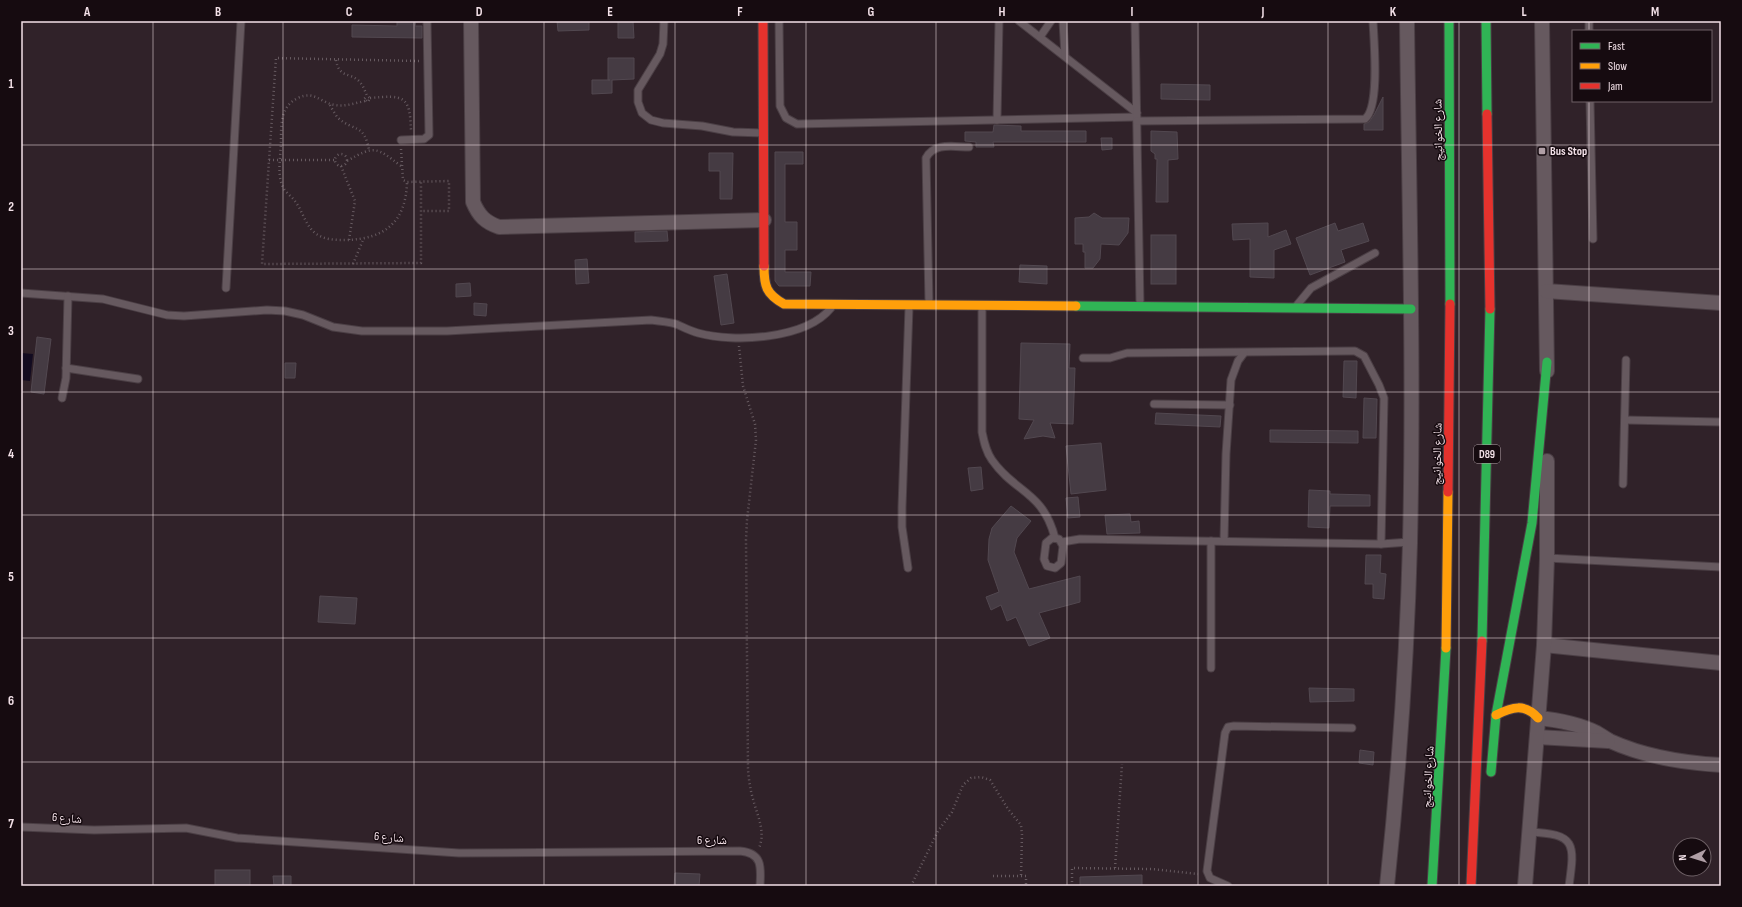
<svg xmlns="http://www.w3.org/2000/svg" width="1742" height="907" font-family="'Sofia Sans Condensed','Noto Naskh Arabic',sans-serif">
<style>
.water{fill:#120b20}
.building{fill:#453b43;stroke:#524850}
.lines{fill:none;stroke-linecap:round;stroke-linejoin:round}
.lane-casing{stroke:#4b3f45;stroke-width:9}
.street-casing{stroke:#4b3f45;stroke-width:16}
.fast-casing{stroke:#4b3f45;stroke-width:11}
.slow-casing{stroke:#4b3f45;stroke-width:11}
.jam-casing{stroke:#4b3f45;stroke-width:11}
.path{stroke:#665a60;stroke-width:2.5;stroke-dasharray:1 3;stroke-linecap:butt}
.lane{stroke:#66595f;stroke-width:7}
.street{stroke:#66595f;stroke-width:14}
.fast{stroke:#30b455;stroke-width:9}
.slow{stroke:#ff9f0a;stroke-width:9}
.jam{stroke:#e5322d;stroke-width:9}
.grid{fill:none;stroke:#f3e1e8;stroke-width:1;stroke-opacity:0.55}
.poi-dot{fill:#af9ea5;stroke:#160b10;stroke-width:1.5}
.labels{text-anchor:middle;stroke-width:3;stroke-linejoin:round;paint-order:stroke}
.shield{fill:#160b10;stroke:#b1a1a7;stroke-width:1}
.shield-label{font-size:11px;font-weight:bold;fill:#f3e1e8}
.street-label{font-size:12px;fill:#f3e1e8;stroke:#160b10}
.poi-label{font-size:12px;font-weight:bold;fill:#f3e1e8;stroke:#160b10;text-anchor:start}
.neatline{fill:none;stroke:#f3e1e8;stroke-width:1.5}
.grid-label{font-size:13px;text-anchor:middle;font-weight:bold;fill:#f3e1e8}
</style>
<rect width="100%" height="100%" fill="#302229"/>
<path class="water" d="M 21,353 L 33,354 L 30,381 L 21,380 Z"/>
<g class="building">
<path d="M 397,21 L 416,21 L 415,26 L 422,26 L 422,38 L 352,37 L 352,25 L 397,26 Z"/>
<path d="M 557,21 L 589,21 L 589,30 L 558,31 Z"/>
<path d="M 618,21 L 633,21 L 634,38 L 618,38 Z"/>
<path d="M 608,58 L 634,58 L 634,79 L 612,80 L 612,93 L 592,94 L 592,80 L 610,80 L 608,80 Z"/>
<path d="M 1161,84 L 1210,85 L 1210,100 L 1161,99 Z"/>
<path d="M 1383,97 L 1383,130 L 1364,130 L 1364,124 L 1369,122 L 1374,115 Z"/>
<path d="M 994,125 L 1021,126 L 1021,131 L 1086,131 L 1086,142 L 993,142 L 994,147 L 976,147 L 976,142 L 965,141 L 965,132 L 993,132 Z"/>
<path d="M 1151,131 L 1177,132 L 1178,159 L 1168,160 L 1168,202 L 1156,202 L 1157,159 L 1155,159 L 1155,154 L 1151,151 Z"/>
<path d="M 1101,138 L 1112,138 L 1112,149 L 1102,150 Z"/>
<path d="M 775,152 L 803,152 L 803,164 L 785,164 L 785,222 L 797,222 L 797,250 L 785,250 L 785,272 L 811,272 L 810,286 L 779,286 L 775,281 Z"/>
<path d="M 709,153 L 733,153 L 732,199 L 720,199 L 720,171 L 709,171 Z"/>
<path d="M 1094,213 L 1102,218 L 1129,218 L 1128,233 L 1119,245 L 1101,244 L 1100,259 L 1093,268 L 1085,268 L 1085,252 L 1083,252 L 1083,244 L 1075,244 L 1075,218 L 1089,217 Z"/>
<path d="M 1268,223 L 1268,237 L 1286,230 L 1291,244 L 1274,250 L 1274,278 L 1250,277 L 1250,239 L 1233,240 L 1232,224 Z"/>
<path d="M 1335,223 L 1338,231 L 1363,223 L 1369,241 L 1341,250 L 1345,262 L 1310,275 L 1296,238 Z"/>
<path d="M 667,231 L 668,241 L 635,242 L 635,232 Z"/>
<rect x="1151" y="235" width="25" height="49"/>
<path d="M 587,259 L 589,283 L 576,284 L 575,260 Z"/>
<path d="M 1020,265 L 1047,266 L 1047,284 L 1019,282 Z"/>
<path d="M 727,274 L 734,323 L 721,325 L 714,276 Z"/>
<path d="M 470,283 L 471,296 L 456,297 L 456,284 Z"/>
<path d="M 474,303 L 487,304 L 486,316 L 474,315 Z"/>
<path d="M 37,337 L 51,339 L 44,394 L 31,392 Z"/>
<path d="M 1021,343 L 1070,344 L 1069,368 L 1075,368 L 1073,424 L 1050,423 L 1055,438 L 1043,436 L 1024,439 L 1034,420 L 1019,419 Z"/>
<path d="M 1344,361 L 1357,361 L 1356,398 L 1343,397 Z"/>
<path d="M 285,363 L 296,363 L 295,378 L 285,378 Z"/>
<path d="M 1364,398 L 1377,399 L 1376,438 L 1363,438 Z"/>
<path d="M 1156,413 L 1221,416 L 1220,427 L 1155,424 Z"/>
<path d="M 1270,430 L 1358,431 L 1358,443 L 1270,442 Z"/>
<path d="M 1101,443 L 1106,490 L 1071,494 L 1066,446 Z"/>
<path d="M 981,467 L 983,489 L 971,491 L 968,468 Z"/>
<path d="M 1309,490 L 1330,491 L 1330,494 L 1370,495 L 1370,506 L 1330,506 L 1329,528 L 1308,527 Z"/>
<path d="M 1078,497 L 1080,517 L 1068,518 L 1066,498 Z"/>
<path d="M 1011,506 L 1031,521 L 1017,538 L 1014,552 L 1029,589 L 1080,576 L 1080,602 L 1039,613 L 1050,638 L 1029,646 L 1016,617 L 1007,621 L 1001,605 L 991,610 L 986,597 L 999,592 L 988,560 L 989,539 L 992,528 Z"/>
<path d="M 1130,514 L 1131,522 L 1139,521 L 1140,533 L 1107,534 L 1105,515 Z"/>
<path d="M 1366,555 L 1381,555 L 1380,573 L 1386,574 L 1384,599 L 1373,598 L 1373,584 L 1365,584 Z"/>
<path d="M 320,596 L 357,598 L 355,624 L 318,622 Z"/>
<path d="M 1309,688 L 1354,689 L 1354,701 L 1310,702 Z"/>
<path d="M 1360,750 L 1374,752 L 1373,765 L 1359,763 Z"/>
<rect x="215" y="870" width="35" height="16"/>
<path d="M 675,873 L 700,874 L 699,886 L 674,886 Z"/>
<path d="M 1142,875 L 1142,886 L 1080,886 L 1080,877 Z"/>
<path d="M 273,876 L 291,876 L 291,886 L 274,886 Z"/>
</g>
<g class="lines">
<defs>
<g id="lane">
<path d="M 664,21 L 663,44 L 660,54 L 638,90 L 638,102 L 642,113 L 651,120 L 663,123 L 702,126 L 733,132 L 763,133"/>
<path d="M 779,21 L 780,106 L 786,118 L 797,124 L 1137,117"/>
<path d="M 1019,21 L 1137,113"/>
<path d="M 1063,21 L 1065,56"/>
<path d="M 1135,21 L 1140,305"/>
<path d="M 1589,21 L 1589,31"/>
<path d="M 1040,37 L 1051,21"/>
<path d="M 1590,101 L 1593,239"/>
<path d="M 997,120 L 999,21"/>
<path d="M 1137,121 L 1365,119 C 1380,107 1374,42 1373,21"/>
<path d="M 401,140 L 424,139 L 429,135 L 427,21"/>
<path d="M 226,288 L 241,21"/>
<path d="M 21,293 L 103,299 L 167,315 L 184,316 L 267,310 L 285,311 L 303,315 L 333,327 L 362,331 L 447,331 L 651,320 C 660,321 668,322 676,324 C 683,327 690,331 698,333 C 735,343 806,339 831,308"/>
<path d="M 929,303 L 926,158 C 934,142 954,147 969,147"/>
<path d="M 1297,305 L 1311,288 L 1375,253"/>
<path d="M 982,306 L 982,432 C 984,442 986,452 992,460 C 1015,493 1043,491 1055,538"/>
<path d="M 1083,358 L 1110,358 L 1127,353 L 1350,351 L 1355,351 L 1364,356 L 1379,385 L 1384,398 L 1381,544"/>
<path d="M 66,368 L 138,379"/>
<path d="M 62,398 L 66,378 L 68,296"/>
<path d="M 1154,404 L 1230,405"/>
<path d="M 1625,420 L 1721,422"/>
<path d="M 1623,484 L 1626,360"/>
<path d="M 1052,538 L 1059,539 L 1063,546 L 1061,563 L 1055,568 L 1047,566 L 1044,559 L 1046,543 Z"/>
<path d="M 1211,541 L 1211,668"/>
<path d="M 1224,541 L 1226,454 L 1231,380 L 1238,361 L 1244,353"/>
<path d="M 1062,542 L 1080,539 L 1381,544 L 1410,542"/>
<path d="M 1547,558 L 1721,567"/>
<path d="M 908,568 L 902,527 L 902,507 L 909,307"/>
<path d="M 21,827 L 94,830 L 186,828 L 237,838 L 459,853 L 740,851 C 763,853 761,868 760,886"/>
<path d="M 1529,832 C 1576,834 1575,843 1569,886"/>
<path d="M 1228,886 L 1210,878 L 1207,871 L 1225,733 L 1228,727 L 1234,726 L 1352,728"/>
</g>
<g id="street">
<path d="M 471,21 L 473,202 C 479,216 485,222 499,227 L 764,220"/>
<path d="M 1542,21 L 1547,371"/>
<path d="M 1546,291 L 1721,303"/>
<path d="M 1544,645 L 1721,663"/>
<path d="M 1538,718 C 1559,720 1579,724 1597,733 C 1602,736 1606,739 1610,741 C 1643,756 1685,763 1721,765"/>
<path d="M 1537,737 L 1608,741"/>
<path d="M 1387,886 C 1399,772 1407,657 1410,543 C 1414,369 1409,195 1407,21"/>
<path d="M 1525,886 L 1544,645 L 1547,558 L 1547,461"/>
</g>
<g id="fast">
<path d="M 1449,21 L 1450,304"/>
<path d="M 1486,21 L 1487,114"/>
<path d="M 1076,306 L 1411,309"/>
<path d="M 1482,641 L 1490,309"/>
<path d="M 1491,772 L 1496,715 L 1532,523 L 1547,362"/>
<path d="M 1432,886 L 1446,648"/>
</g>
<g id="slow">
<path d="M 764,266 C 764,286 766,294 784,304 L 1076,306"/>
<path d="M 1446,648 L 1448,492"/>
<path d="M 1496,715 C 1512,707 1525,703 1538,718"/>
</g>
<g id="jam">
<path d="M 763,21 L 764,266"/>
<path d="M 1487,114 L 1490,309"/>
<path d="M 1448,492 L 1450,304"/>
<path d="M 1471,886 L 1482,641"/>
</g>
</defs>
<use href="#lane" class="lane-casing"/>
<use href="#street" class="street-casing"/>
<use href="#fast" class="fast-casing"/>
<use href="#slow" class="slow-casing"/>
<use href="#jam" class="jam-casing"/>
<g class="path">
<path d="M 336,60 C 339,78 349,72 359,81 C 363,85 365,91 367,96 L 370,98 L 368,102 L 364,99 L 367,96"/>
<path d="M 419,61 L 276,58 L 262,264 L 421,263 L 421,181"/>
<path d="M 370,98 C 404,95 410,95 411,131"/>
<path d="M 365,101 C 355,103 345,107 335,105 C 321,103 314,90 298,98 C 281,106 281,123 281,140 C 281,154 277,172 282,185 C 285,193 293,197 297,204 C 303,213 306,225 314,232 C 323,240 335,240 346,240 C 385,239 406,222 407,182"/>
<path d="M 330,105 C 332,109 335,114 338,118 C 354,132 364,123 369,150"/>
<path d="M 401,149 L 403,180 L 407,182 L 449,181 L 449,211 L 421,211"/>
<circle cx="341" cy="160" r="6"/>
<path d="M 269,160 L 335,160"/>
<path d="M 347,161 C 375,145 376,147 401,166"/>
<path d="M 341,166 L 355,201 L 349,240"/>
<path d="M 353,264 L 363,240"/>
<path d="M 739,346 L 743,386 L 755,424 L 756,440 L 747,520 L 746,540 L 748,770 C 749,780 750,789 753,799 C 757,815 766,831 759,848"/>
<path d="M 1115,868 L 1122,764"/>
<path d="M 993,876 L 1026,876 L 1026,886"/>
<path d="M 911,886 L 938,831 L 952,812 L 963,785 L 971,778 L 981,777 L 990,780 L 1008,809 L 1021,825 L 1022,835 L 1021,876"/>
<path d="M 1072,886 L 1072,868 L 1152,869 L 1198,874"/>
</g>
<use href="#lane" class="lane"/>
<use href="#street" class="street"/>
<use href="#fast" class="fast"/>
<use href="#slow" class="slow"/>
<use href="#jam" class="jam"/>
</g>
<path class="grid" d="M 153,21 L 153,886M 283,21 L 283,886M 414,21 L 414,886M 544,21 L 544,886M 675,21 L 675,886M 806,21 L 806,886M 936,21 L 936,886M 1067,21 L 1067,886M 1198,21 L 1198,886M 1328,21 L 1328,886M 1459,21 L 1459,886M 1589,21 L 1589,31M 1589,101 L 1589,886M 21,145 L 1721,145M 21,269 L 1721,269M 21,392 L 1721,392M 21,515 L 1721,515M 21,638 L 1721,638M 21,762 L 1721,762"/>
<rect class="poi-dot" x="1538" y="147" width="8" height="8" rx="2"/>
<g class="labels">
<rect class="shield" x="1474" y="445" width="26" height="18" rx="3"/>
<g class="shield-label">
<text x="1487" y="458">D89</text>
</g>
<g class="street-label">
<text transform="translate(1438 130) rotate(-91)" y="4">شارع الخوانيج</text>
<text transform="translate(1437 454) rotate(-89)" y="4">شارع الخوانيج</text>
<text transform="translate(1428 777) rotate(-87)" y="4">شارع الخوانيج</text>
<text transform="translate(67 818) rotate(5)" y="4">شارع 6</text>
<text transform="translate(389 837) rotate(5)" y="4">شارع 6</text>
<text x="712" y="844">شارع 6</text>
</g>
<g class="poi-label">
<text x="1550" y="155">Bus Stop</text>
</g>
</g>
<rect width="1742" height="907" fill="none" stroke="#160b10" stroke-width="44"/>
<rect x="1572" y="30" width="140" height="72" fill="#160b10" stroke="#6e6166"/>
<rect x="1580" y="43" width="20" height="6" fill="#30b455" stroke="#6e6166"/>
<text x="1608" y="50" font-size="12" fill="#f3e1e8">Fast</text>
<rect x="1580" y="63" width="20" height="6" fill="#ff9f0a" stroke="#6e6166"/>
<text x="1608" y="70" font-size="12" fill="#f3e1e8">Slow</text>
<rect x="1580" y="83" width="20" height="6" fill="#e5322d" stroke="#6e6166"/>
<text x="1608" y="90" font-size="12" fill="#f3e1e8">Jam</text>
<g transform="translate(1692 857) rotate(266)"><circle r="19" fill="#160b10" stroke="#6e6166"/>
<path d="M0-3L7 15L0 10L-7 15Z" fill="#af9ea5"/>
<text y="-6" font-size="11" font-weight="bold" text-anchor="middle" fill="#f3e1e8">N</text>
</g>
<rect x="22" y="22" width="1698" height="863" class="neatline"/>
<g class="grid-label">
<text x="87" y="16">A</text>
<text x="218" y="16">B</text>
<text x="349" y="16">C</text>
<text x="479" y="16">D</text>
<text x="610" y="16">E</text>
<text x="740" y="16">F</text>
<text x="871" y="16">G</text>
<text x="1002" y="16">H</text>
<text x="1132" y="16">I</text>
<text x="1263" y="16">J</text>
<text x="1393" y="16">K</text>
<text x="1524" y="16">L</text>
<text x="1655" y="16">M</text>
<text x="11" y="88">1</text>
<text x="11" y="211">2</text>
<text x="11" y="335">3</text>
<text x="11" y="458">4</text>
<text x="11" y="581">5</text>
<text x="11" y="705">6</text>
<text x="11" y="828">7</text>
</g>
</svg>
